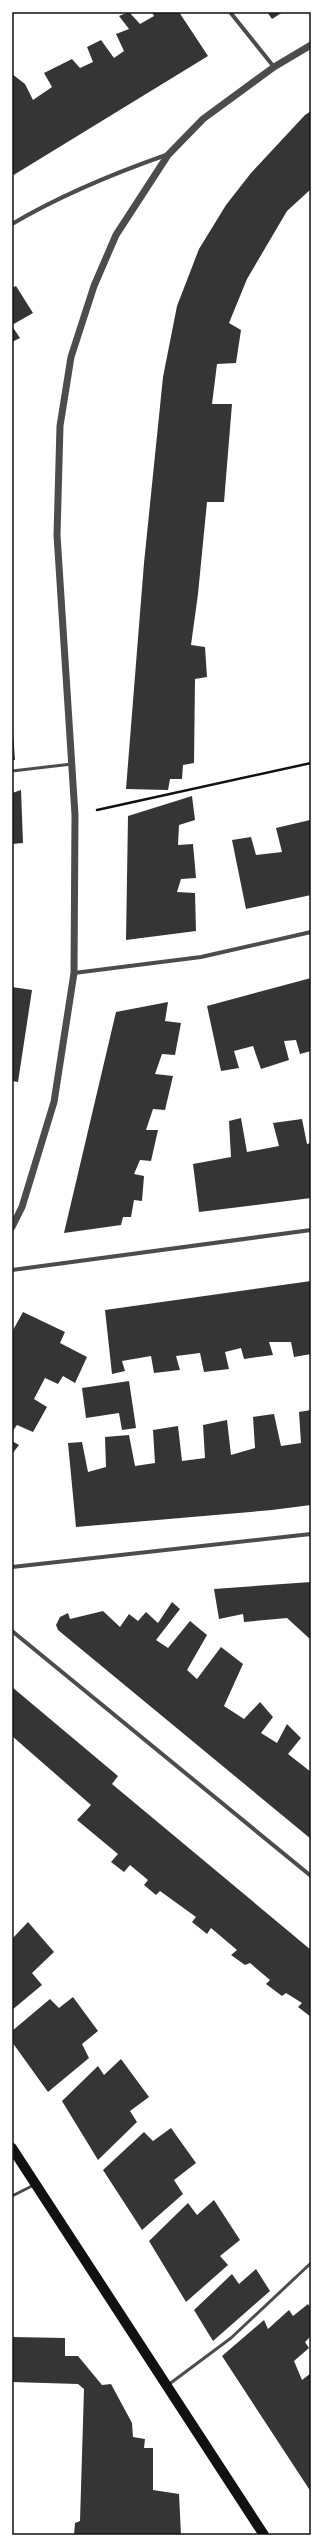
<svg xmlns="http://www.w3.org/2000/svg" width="323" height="2547" font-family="'Asap Condensed',sans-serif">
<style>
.building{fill:#353535}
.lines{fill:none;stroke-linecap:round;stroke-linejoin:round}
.path{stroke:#111;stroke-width:2.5}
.service{stroke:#4c4c4c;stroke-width:3}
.minor{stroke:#4c4c4c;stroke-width:4}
.tertiary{stroke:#4c4c4c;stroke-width:7}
.primary{stroke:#111;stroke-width:10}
.neatline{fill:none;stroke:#111;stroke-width:1.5}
</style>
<rect width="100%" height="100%" fill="#fff"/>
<g class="building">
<path d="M 129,12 L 140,24 L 154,16 L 152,12 L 179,12 L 208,56 L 12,176 L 12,74 L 25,84 L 33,100 L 52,87 L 44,73 L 72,59 L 80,68 L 93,62 L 87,47 L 101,40 L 114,58 L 124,51 L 116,34 L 129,29 L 119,16 Z"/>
<path d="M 267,12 L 283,12 L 272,19 Z"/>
<path d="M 311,111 L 311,189 L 287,211 L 247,279 L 229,323 L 241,330 L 236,363 L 217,364 L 212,404 L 232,404 L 224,502 L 207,502 L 198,594 L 191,645 L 205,647 L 207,677 L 195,679 L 194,763 L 183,765 L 182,779 L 170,779 L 168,790 L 126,789 L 144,563 L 163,377 L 177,306 L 199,249 L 226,205 L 251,173 L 305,115 Z"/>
<path d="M 16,286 L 33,313 L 12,325 L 12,288 Z"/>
<path d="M 12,326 L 20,338 L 12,342 Z"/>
<path d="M 12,719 L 15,760 L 12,760 Z"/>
<path d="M 21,790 L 23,843 L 12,844 L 12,793 Z"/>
<path d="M 192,796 L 195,820 L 179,825 L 178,845 L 193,844 L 196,878 L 181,879 L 177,892 L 195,893 L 196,931 L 126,940 L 128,816 Z"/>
<path d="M 310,820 L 311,895 L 246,909 L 232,840 L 251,837 L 256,855 L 282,852 L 276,828 Z"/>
<path d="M 311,978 L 311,1051 L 300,1054 L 296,1040 L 284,1041 L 289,1060 L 261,1069 L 253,1046 L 234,1051 L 239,1068 L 221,1071 L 207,1006 Z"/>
<path d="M 12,987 L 32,990 L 18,1082 L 12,1081 Z"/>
<path d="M 168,1002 L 165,1021 L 181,1023 L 175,1055 L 162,1054 L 155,1074 L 173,1076 L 165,1110 L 153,1109 L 146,1130 L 158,1130 L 151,1161 L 140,1160 L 134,1174 L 144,1176 L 142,1201 L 134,1200 L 131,1217 L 123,1217 L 121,1225 L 64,1233 L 116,1012 Z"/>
<path d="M 241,1118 L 247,1152 L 279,1146 L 273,1123 L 302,1119 L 307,1144 L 311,1143 L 311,1198 L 199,1212 L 193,1164 L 231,1157 L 229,1121 Z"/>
<path d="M 311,1281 L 311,1354 L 294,1357 L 291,1342 L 269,1342 L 273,1355 L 244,1359 L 241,1348 L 225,1352 L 229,1369 L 204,1372 L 200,1353 L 176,1356 L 180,1370 L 154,1373 L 151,1356 L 122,1361 L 125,1371 L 112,1374 L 105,1310 Z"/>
<path d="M 23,1312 L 65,1332 L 60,1343 L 87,1357 L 75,1383 L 63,1376 L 58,1384 L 45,1378 L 34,1399 L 47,1407 L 33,1432 L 17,1425 L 12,1432 L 12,1332 Z"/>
<path d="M 129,1381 L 136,1428 L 122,1430 L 119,1413 L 86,1418 L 82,1388 Z"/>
<path d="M 311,1410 L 311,1505 L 272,1510 L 76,1527 L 68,1443 L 82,1442 L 88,1472 L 106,1467 L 105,1437 L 129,1435 L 135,1466 L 155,1463 L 153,1430 L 178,1426 L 182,1461 L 205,1458 L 203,1425 L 227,1420 L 231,1455 L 255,1448 L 253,1417 L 274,1414 L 281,1446 L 301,1443 L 299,1412 Z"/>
<path d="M 12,1441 L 19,1445 L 12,1454 Z"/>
<path d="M 311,1582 L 311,1640 L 287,1618 L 244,1622 L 243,1614 L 219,1619 L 214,1589 Z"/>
<path d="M 172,1602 L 180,1609 L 156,1640 L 168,1648 L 190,1621 L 207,1635 L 187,1670 L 197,1679 L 221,1647 L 243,1664 L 224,1706 L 244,1719 L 260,1702 L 273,1717 L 261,1733 L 277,1743 L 287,1724 L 301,1738 L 288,1754 L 311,1772 L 311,1839 L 58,1630 L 56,1625 L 60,1617 L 68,1613 L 70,1619 L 103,1611 L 120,1627 L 129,1614 L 138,1621 L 146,1612 L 158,1623 Z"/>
<path d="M 12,1687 L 118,1776 L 112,1784 L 311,1950 L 311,2017 L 298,2007 L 302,2003 L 286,1993 L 282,1996 L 266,1984 L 270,1980 L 250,1963 L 245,1965 L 231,1955 L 237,1950 L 211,1928 L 207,1934 L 192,1922 L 196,1917 L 160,1891 L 156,1895 L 144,1885 L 148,1880 L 130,1865 L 124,1872 L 111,1862 L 118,1854 L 77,1820 L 91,1805 L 12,1736 Z"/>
<path d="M 28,1922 L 54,1952 L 32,1973 L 42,1985 L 12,2010 L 12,1939 Z"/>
<path d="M 73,1997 L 98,2031 L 82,2044 L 89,2058 L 48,2092 L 12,2042 L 12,2031 L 50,1999 L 59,2008 Z"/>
<path d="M 121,2059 L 149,2097 L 130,2111 L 137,2122 L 98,2160 L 62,2101 L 98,2066 L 104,2075 Z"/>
<path d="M 171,2128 L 196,2163 L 174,2180 L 183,2194 L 142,2230 L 103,2170 L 144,2132 L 153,2141 Z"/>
<path d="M 214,2200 L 240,2240 L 220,2256 L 228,2265 L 186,2302 L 149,2241 L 188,2203 L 197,2215 Z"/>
<path d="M 256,2269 L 270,2291 L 213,2341 L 194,2310 L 232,2274 L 239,2284 Z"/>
<path d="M 308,2304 L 311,2309 L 311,2336 L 305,2342 L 309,2348 L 294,2361 L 302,2380 L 311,2373 L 311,2492 L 222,2356 L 264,2320 L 268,2329 L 289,2310 L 293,2316 Z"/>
<path d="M 12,2337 L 65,2338 L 65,2356 L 78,2356 L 102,2385 L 111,2384 L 132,2423 L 133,2437 L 145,2439 L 144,2448 L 153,2448 L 153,2490 L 179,2494 L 181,2535 L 74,2535 L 75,2523 L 80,2521 L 84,2389 L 78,2384 L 12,2382 Z"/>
</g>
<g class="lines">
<path class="path" d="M 97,810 L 311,763"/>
<g class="service">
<path d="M 12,771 L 72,764"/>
<path d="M 12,2196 L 34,2185"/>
<path d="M 168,2385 L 231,2338 L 311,2263"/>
</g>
<g class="minor">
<path d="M 230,12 L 274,67"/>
<path d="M 12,224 C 61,195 112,174 166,155"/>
<path d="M 74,973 L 201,957 L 311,932"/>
<path d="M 12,1270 L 311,1230"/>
<path d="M 12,1567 L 311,1534"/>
<path d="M 12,1631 L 311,1876"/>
</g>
<path class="tertiary" d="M 12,1227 L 22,1207 L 54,1102 L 74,973 L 75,815 L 57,535 L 60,426 L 71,357 L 94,286 L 116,235 L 168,155 L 203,119 L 274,67 L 311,45"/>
<path class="primary" d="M 12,2148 L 264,2535"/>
</g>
<rect width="323" height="2547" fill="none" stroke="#ffffff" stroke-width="26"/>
<rect x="13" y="13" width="297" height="2521" class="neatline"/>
</svg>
